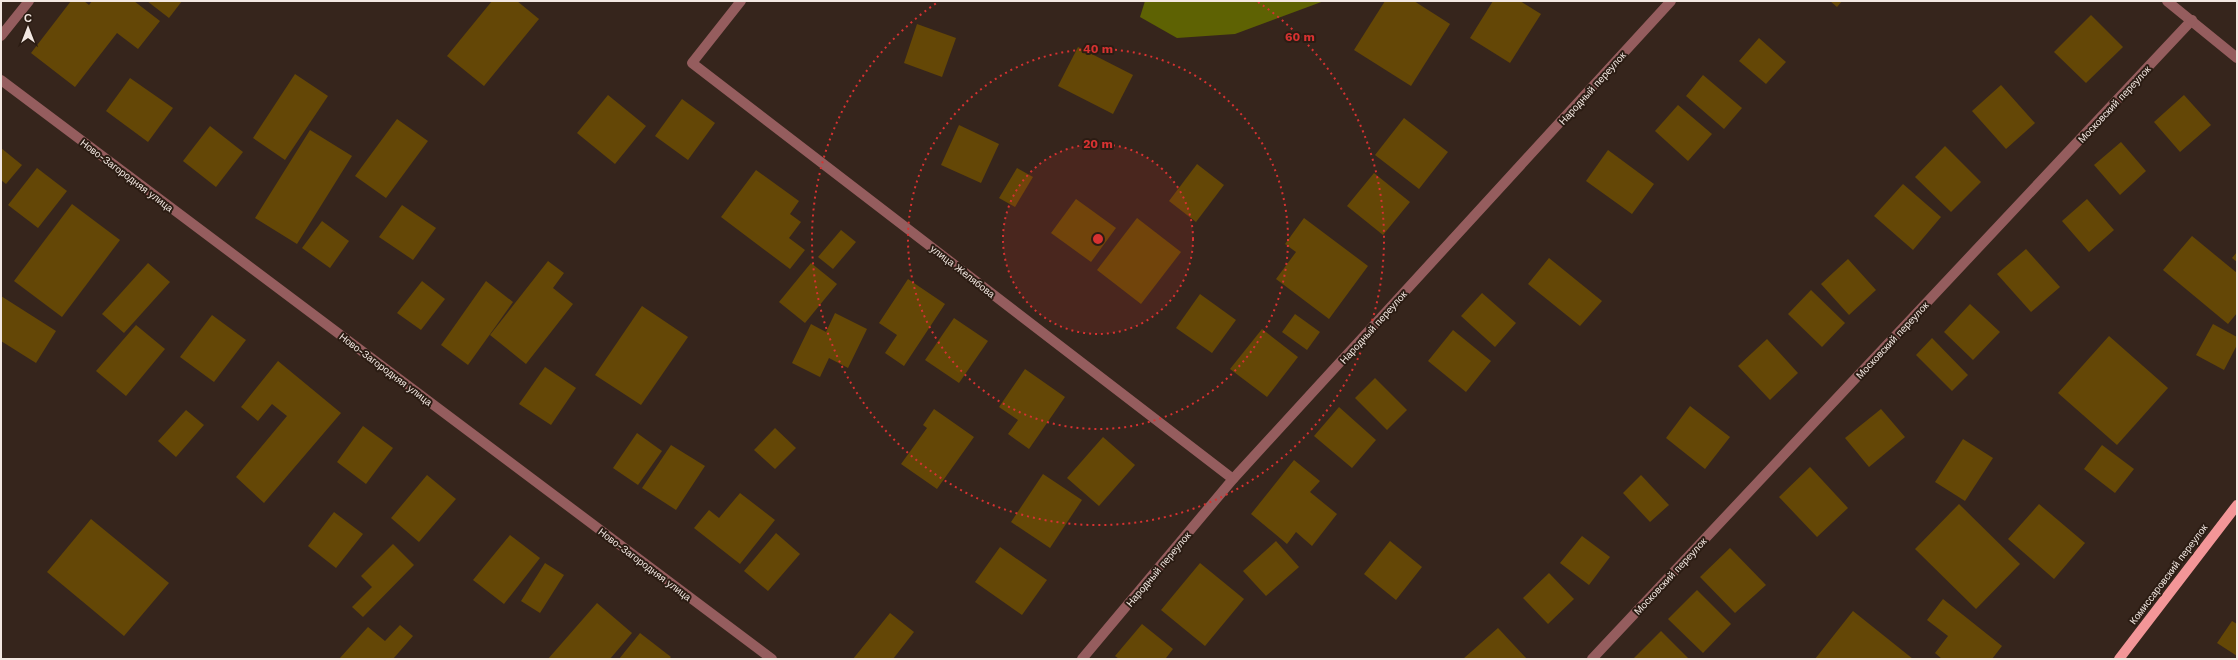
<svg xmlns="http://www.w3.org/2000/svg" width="2238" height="660" font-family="'Work Sans',sans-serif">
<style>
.forest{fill:#5e6203}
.building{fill:#644706}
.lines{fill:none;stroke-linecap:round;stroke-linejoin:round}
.minor{stroke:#955d5e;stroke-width:10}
.primary{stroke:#f39698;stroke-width:10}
.ring{fill:none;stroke:#d73231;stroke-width:2;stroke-dasharray:2 4}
.labels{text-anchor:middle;stroke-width:4;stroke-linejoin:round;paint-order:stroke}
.street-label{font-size:10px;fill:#f3e8e2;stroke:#2b1c13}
.centre{fill:#d73231;stroke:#2b1c13;stroke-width:2}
.ring-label{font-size:12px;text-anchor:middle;font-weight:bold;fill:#d73231;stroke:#2b1c13;stroke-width:4;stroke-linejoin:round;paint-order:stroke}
</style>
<rect width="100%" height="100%" fill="#36251c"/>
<path class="forest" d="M 1145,1 L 1324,1 L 1235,34 L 1177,38 L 1140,17 Z"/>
<g class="building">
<path d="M 71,1 L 84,1 L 89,5 L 92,1 L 134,1 L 160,21 L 138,49 L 117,33 L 75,87 L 31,53 Z"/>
<path d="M 147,1 L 182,1 L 169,18 Z"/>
<path d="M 492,1 L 517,1 L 539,19 L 484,86 L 447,56 Z"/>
<path d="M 1385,1 L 1414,1 L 1450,24 L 1411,86 L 1354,50 Z"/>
<path d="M 1493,1 L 1520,1 L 1541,14 L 1510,63 L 1470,38 Z"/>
<path d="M 1830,1 L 1842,1 L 1837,7 Z"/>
<path d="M 2091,15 L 2123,47 L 2086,83 L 2054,52 Z"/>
<path d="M 917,24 L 956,38 L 942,77 L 904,63 Z"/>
<path d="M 1759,38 L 1786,62 L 1766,84 L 1739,61 Z"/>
<path d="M 1078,47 L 1133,75 L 1113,114 L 1058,86 Z"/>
<path d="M 295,74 L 328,96 L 285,160 L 253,138 Z"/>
<path d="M 1703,75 L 1742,108 L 1724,129 L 1686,96 Z"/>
<path d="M 130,78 L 173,108 L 148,142 L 106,111 Z"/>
<path d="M 2001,85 L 2035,123 L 2006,149 L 1972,111 Z"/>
<path d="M 608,95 L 646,126 L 615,164 L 577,133 Z"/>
<path d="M 2184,95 L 2211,125 L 2180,152 L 2154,122 Z"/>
<path d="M 682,99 L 715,123 L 688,160 L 655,136 Z"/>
<path d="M 1678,105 L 1712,134 L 1688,161 L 1655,131 Z"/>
<path d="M 1404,118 L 1448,152 L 1419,189 L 1375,155 Z"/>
<path d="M 397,119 L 428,141 L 386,198 L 355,176 Z"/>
<path d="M 959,125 L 999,144 L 981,183 L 941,165 Z"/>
<path d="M 210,126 L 243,152 L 216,187 L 183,161 Z"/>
<path d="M 310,130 L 352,156 L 297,244 L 255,218 Z"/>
<path d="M 2121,142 L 2146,171 L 2120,195 L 2094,165 Z"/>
<path d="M 1945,146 L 1981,182 L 1951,212 L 1915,177 Z"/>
<path d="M 1,148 L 22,165 L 6,184 L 1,180 Z"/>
<path d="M 1608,150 L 1654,184 L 1632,214 L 1586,181 Z"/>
<path d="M 1197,164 L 1224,185 L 1196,222 L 1169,201 Z"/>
<path d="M 37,168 L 67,191 L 38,228 L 8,205 Z"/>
<path d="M 1017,168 L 1033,177 L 1015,207 L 999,198 Z"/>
<path d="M 756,170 L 799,201 L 790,214 L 801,222 L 789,238 L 805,250 L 790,269 L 721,217 Z"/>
<path d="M 1374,173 L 1410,202 L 1383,235 L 1347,206 Z"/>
<path d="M 1903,184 L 1941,217 L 1913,250 L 1874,216 Z"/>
<path d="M 1076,199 L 1116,228 L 1091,262 L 1051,233 Z"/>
<path d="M 2087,199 L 2114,230 L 2089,252 L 2062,221 Z"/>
<path d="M 72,204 L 120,240 L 62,317 L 14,281 Z"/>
<path d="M 402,205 L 436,228 L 413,260 L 379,237 Z"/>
<path d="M 1137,218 L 1181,252 L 1141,304 L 1097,270 Z"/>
<path d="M 1304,218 L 1368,266 L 1329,319 L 1276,279 L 1296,252 L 1285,244 Z"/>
<path d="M 322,221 L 349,241 L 330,268 L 302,248 Z"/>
<path d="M 841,230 L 856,242 L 833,269 L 818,257 Z"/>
<path d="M 2192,236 L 2237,273 L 2237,313 L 2228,324 L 2163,270 Z"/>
<path d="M 2026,249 L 2060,287 L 2031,312 L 1997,274 Z"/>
<path d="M 2237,252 L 2237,262 L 2232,258 Z"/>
<path d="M 1549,258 L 1602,301 L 1580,326 L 1528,284 Z"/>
<path d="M 1848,259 L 1876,290 L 1849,315 L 1821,284 Z"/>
<path d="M 548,261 L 564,273 L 553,288 L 573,304 L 526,364 L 490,335 Z"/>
<path d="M 148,263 L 170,282 L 124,333 L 102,314 Z"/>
<path d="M 811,263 L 837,284 L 805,323 L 779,302 Z"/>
<path d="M 908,279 L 945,304 L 904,366 L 885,353 L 897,335 L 879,323 Z"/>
<path d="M 422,281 L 445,299 L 421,330 L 397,313 Z"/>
<path d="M 486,281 L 513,302 L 468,365 L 441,345 Z"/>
<path d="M 1811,290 L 1845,323 L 1822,347 L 1788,314 Z"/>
<path d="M 1482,293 L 1516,323 L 1495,347 L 1461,316 Z"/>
<path d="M 1200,294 L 1236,320 L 1212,353 L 1176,328 Z"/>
<path d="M 1,296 L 56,331 L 36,363 L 1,341 Z"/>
<path d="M 1970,304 L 2000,332 L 1973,360 L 1944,332 Z"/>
<path d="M 642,306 L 688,337 L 641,405 L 595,375 Z"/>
<path d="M 835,313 L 867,329 L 848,368 L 829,358 L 820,377 L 792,363 L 811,324 L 826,332 Z"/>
<path d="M 1295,314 L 1320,332 L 1307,350 L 1282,332 Z"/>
<path d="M 212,315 L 246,340 L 214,382 L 180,357 Z"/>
<path d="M 954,318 L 988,341 L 959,383 L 925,360 Z"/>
<path d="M 2213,324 L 2237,337 L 2237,345 L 2224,370 L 2196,355 Z"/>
<path d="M 136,325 L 165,349 L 126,396 L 96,371 Z"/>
<path d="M 1262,329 L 1298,357 L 1267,397 L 1230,369 Z"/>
<path d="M 1453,330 L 1491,361 L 1466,392 L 1428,361 Z"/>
<path d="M 2109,336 L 2168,388 L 2117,445 L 2058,393 Z"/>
<path d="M 1932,338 L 1968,375 L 1952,391 L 1916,355 Z"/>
<path d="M 1767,339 L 1798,373 L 1770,400 L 1738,366 Z"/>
<path d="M 278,361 L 341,413 L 264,503 L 236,477 L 287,416 L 272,404 L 258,421 L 241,407 Z"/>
<path d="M 545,367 L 576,388 L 551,425 L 519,404 Z"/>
<path d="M 1025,369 L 1065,397 L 1029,449 L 1008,434 L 1018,420 L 999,407 Z"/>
<path d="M 1375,378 L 1407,410 L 1387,430 L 1355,398 Z"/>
<path d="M 1690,406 L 1730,437 L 1705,469 L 1666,438 Z"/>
<path d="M 1339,407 L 1376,440 L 1352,468 L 1314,436 Z"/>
<path d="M 934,409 L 974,437 L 937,489 L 901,464 L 927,428 L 923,425 Z"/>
<path d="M 1881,409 L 1905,437 L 1869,467 L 1845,438 Z"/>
<path d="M 186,410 L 204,425 L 176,457 L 158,441 Z"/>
<path d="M 363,426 L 393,448 L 366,484 L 337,462 Z"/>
<path d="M 775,428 L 796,448 L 775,469 L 754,450 Z"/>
<path d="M 637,433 L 662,451 L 638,485 L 613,468 Z"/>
<path d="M 1103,437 L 1135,465 L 1099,506 L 1067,478 Z"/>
<path d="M 1963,439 L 1993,458 L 1965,501 L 1935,482 Z"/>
<path d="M 671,445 L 705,466 L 676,510 L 642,488 Z"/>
<path d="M 2102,445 L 2134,469 L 2115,493 L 2084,469 Z"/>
<path d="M 1294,460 L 1320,481 L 1310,492 L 1337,514 L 1312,546 L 1296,532 L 1287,544 L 1251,514 Z"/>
<path d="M 1810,467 L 1848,508 L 1817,537 L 1779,497 Z"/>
<path d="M 1043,474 L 1082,500 L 1050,548 L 1011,522 Z"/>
<path d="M 427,475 L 456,499 L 419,542 L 391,518 Z"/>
<path d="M 1641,475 L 1669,505 L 1650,522 L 1623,493 Z"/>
<path d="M 740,493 L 775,520 L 740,564 L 694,528 L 709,510 L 719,518 Z"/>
<path d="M 1959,504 L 2020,564 L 1976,609 L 1915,549 Z"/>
<path d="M 2039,504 L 2085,543 L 2054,579 L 2008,539 Z"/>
<path d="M 334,512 L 363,534 L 336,568 L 308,546 Z"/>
<path d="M 91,519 L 169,583 L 124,636 L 47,572 Z"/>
<path d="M 776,533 L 800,554 L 768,591 L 744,571 Z"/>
<path d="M 510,535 L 540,558 L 504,604 L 473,580 Z"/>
<path d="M 1582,536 L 1610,557 L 1589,585 L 1560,563 Z"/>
<path d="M 1276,541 L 1299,567 L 1266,596 L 1243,571 Z"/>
<path d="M 1390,541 L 1422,567 L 1396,600 L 1364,574 Z"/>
<path d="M 393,544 L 414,565 L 363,617 L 352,607 L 372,587 L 361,576 Z"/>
<path d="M 1000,547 L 1047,580 L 1022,615 L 975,582 Z"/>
<path d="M 1730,548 L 1766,585 L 1735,613 L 1700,577 Z"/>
<path d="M 545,563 L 564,575 L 540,613 L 521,601 Z"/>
<path d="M 1200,563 L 1244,599 L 1205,646 L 1161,610 Z"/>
<path d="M 1549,573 L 1574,599 L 1548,624 L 1523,598 Z"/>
<path d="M 1697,590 L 1731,624 L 1703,653 L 1668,619 Z"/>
<path d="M 1943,599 L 2002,646 L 1992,659 L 1942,659 L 1935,653 L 1948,636 L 1927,620 Z"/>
<path d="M 597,603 L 632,633 L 610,659 L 548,659 Z"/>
<path d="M 1853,611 L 1913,659 L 1815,659 Z"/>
<path d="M 890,613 L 914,632 L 893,659 L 853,659 Z"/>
<path d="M 2232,621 L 2237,624 L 2237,656 L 2217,643 Z"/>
<path d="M 1142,624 L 1173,649 L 1166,658 L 1167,659 L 1119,659 L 1115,656 Z"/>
<path d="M 400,625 L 413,636 L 393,659 L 339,659 L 368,627 L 385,641 Z"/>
<path d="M 1498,628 L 1527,659 L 1463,659 Z"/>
<path d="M 1661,631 L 1689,659 L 1633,659 Z"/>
<path d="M 640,633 L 671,657 L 669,659 L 619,659 Z"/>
</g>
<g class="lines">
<g class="minor">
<path d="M 741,1 L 692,63 L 1233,479"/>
<path d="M 2167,1 L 2237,58"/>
<path d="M 1,36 L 29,1"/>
<path d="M 1,80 L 772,659"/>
<path d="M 1082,659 L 1233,479 L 1671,1"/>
<path d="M 1592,659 L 2192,20"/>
</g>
<path class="primary" d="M 2119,659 L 2237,505"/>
</g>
<circle cx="1098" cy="239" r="95" fill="#d73231" fill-opacity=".12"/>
<g class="ring">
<circle cx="1098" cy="239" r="95"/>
<circle cx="1098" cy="239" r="190"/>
<path d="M1258 2A286 286 0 1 1 938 2"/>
</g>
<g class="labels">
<g class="street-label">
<text transform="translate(1592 88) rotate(-48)" y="4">Народный переулок</text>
<text transform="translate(2114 104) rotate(-47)" y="4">Московский переулок</text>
<text transform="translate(127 175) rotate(37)" y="4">Ново-Загородняя улица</text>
<text transform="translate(963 271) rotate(38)" y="4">улица Желябова</text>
<text transform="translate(1373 327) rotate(-48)" y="4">Народный переулок</text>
<text transform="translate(1892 340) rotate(-47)" y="4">Московский переулок</text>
<text transform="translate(386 369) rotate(37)" y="4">Ново-Загородняя улица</text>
<text transform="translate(645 564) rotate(37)" y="4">Ново-Загородняя улица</text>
<text transform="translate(1158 569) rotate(-50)" y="4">Народный переулок</text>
<text transform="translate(2168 574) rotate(-53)" y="4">Комиссаровский переулок</text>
<text transform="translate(1670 576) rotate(-47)" y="4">Московский переулок</text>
</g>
</g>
<circle cx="1098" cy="239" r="6" class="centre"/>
<g class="ring-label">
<text x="1300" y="41">60 m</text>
<text x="1098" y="53">40 m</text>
<text x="1098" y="148">20 m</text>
</g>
<rect width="2238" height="660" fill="none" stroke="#f3e8e2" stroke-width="4"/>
<g transform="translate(28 28)" stroke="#2b1c13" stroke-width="3" paint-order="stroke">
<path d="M0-3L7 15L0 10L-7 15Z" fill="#f3e8e2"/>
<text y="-6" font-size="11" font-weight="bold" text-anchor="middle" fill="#f3e8e2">С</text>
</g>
</svg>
